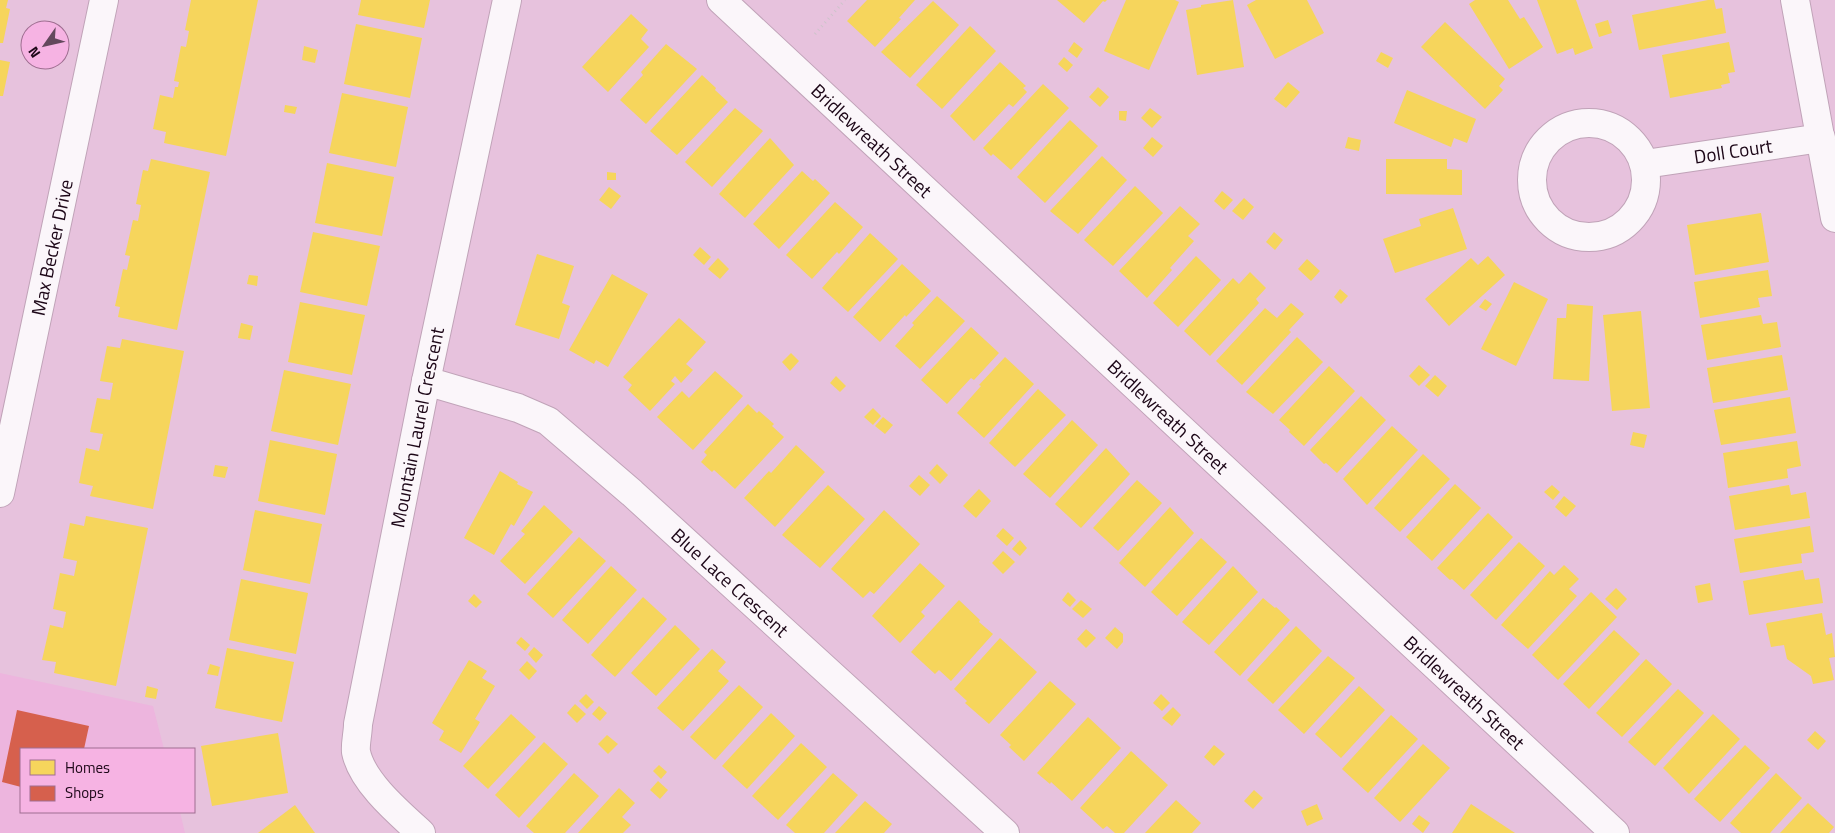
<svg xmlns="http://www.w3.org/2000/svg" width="1835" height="833" font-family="'Titillium Web',sans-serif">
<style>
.built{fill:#edb5de}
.homes{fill:#f6d55c}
.shops{fill:#d6604d}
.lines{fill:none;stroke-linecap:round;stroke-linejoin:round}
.street-casing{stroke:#c0a3b8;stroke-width:30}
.path{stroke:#cec4cb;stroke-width:3;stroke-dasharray:1 4;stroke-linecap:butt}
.street{stroke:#fbf6fa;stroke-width:28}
.labels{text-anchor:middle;stroke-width:5;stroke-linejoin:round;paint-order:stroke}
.street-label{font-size:19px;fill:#1c0617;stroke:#f6b3e3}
</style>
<rect width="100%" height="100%" fill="#e7c2dd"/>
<path class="built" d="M 0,673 L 153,706 L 164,749 L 21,749 L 21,812 L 180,812 L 185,833 L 0,833 Z"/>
<g class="homes">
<path d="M 0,0 L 8,0 L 6,8 L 10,9 L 3,43 L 0,43 Z"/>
<path d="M 191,0 L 258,0 L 226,156 L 164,143 L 166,132 L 153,129 L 160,95 L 173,98 L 175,87 L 178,87 L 179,82 L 174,81 L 181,46 L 186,47 L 189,31 L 185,30 Z"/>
<path d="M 361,0 L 430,0 L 424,28 L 358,15 Z"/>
<path d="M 867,0 L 915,0 L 899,18 L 901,19 L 875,47 L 847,21 Z"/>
<path d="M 1057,0 L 1107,0 L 1105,2 L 1103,1 L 1084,23 Z"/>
<path d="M 1126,0 L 1175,0 L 1179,2 L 1149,70 L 1104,51 Z"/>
<path d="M 1233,0 L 1244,67 L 1197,75 L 1186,10 L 1201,7 L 1201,5 Z"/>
<path d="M 1256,0 L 1307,0 L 1324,33 L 1275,59 L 1247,5 Z"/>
<path d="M 1475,0 L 1508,0 L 1520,19 L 1524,17 L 1543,47 L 1509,69 L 1469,4 Z"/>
<path d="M 1537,0 L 1576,0 L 1593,48 L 1575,55 L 1573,48 L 1557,54 Z"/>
<path d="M 1708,0 L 1714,0 L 1716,9 L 1722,8 L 1726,33 L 1639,50 L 1632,15 Z"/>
<path d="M 933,1 L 959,25 L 910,78 L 881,52 Z"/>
<path d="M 631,14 L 648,30 L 641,39 L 649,47 L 608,92 L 582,67 Z"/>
<path d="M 1608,20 L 1612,33 L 1599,37 L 1595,24 Z"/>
<path d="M 1445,22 L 1505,79 L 1499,86 L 1503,90 L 1485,109 L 1421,47 Z"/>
<path d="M 356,24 L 422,38 L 410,98 L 344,84 Z"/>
<path d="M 970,26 L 996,51 L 942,109 L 916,85 Z"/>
<path d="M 1074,42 L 1083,49 L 1077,58 L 1068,51 Z"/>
<path d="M 1729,42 L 1735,72 L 1728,73 L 1730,83 L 1721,85 L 1722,88 L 1670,98 L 1662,55 Z"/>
<path d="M 666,44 L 697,69 L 646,124 L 620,100 L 643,75 L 641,72 Z"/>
<path d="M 304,46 L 318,50 L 315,63 L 302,60 Z"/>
<path d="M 1381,52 L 1393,58 L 1388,68 L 1376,61 Z"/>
<path d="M 1064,57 L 1073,65 L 1067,72 L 1058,64 Z"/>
<path d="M 0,60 L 10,62 L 3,96 L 0,96 Z"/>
<path d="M 1000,62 L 1026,86 L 1023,88 L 1027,92 L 1013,107 L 1009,104 L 974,141 L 950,116 Z"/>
<path d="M 702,75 L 716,88 L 715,90 L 728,102 L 677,155 L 650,131 Z"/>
<path d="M 1288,82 L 1300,92 L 1286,108 L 1274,99 Z"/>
<path d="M 1043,84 L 1069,108 L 1011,170 L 993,154 L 991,156 L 983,148 Z"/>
<path d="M 1098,87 L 1109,97 L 1100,107 L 1089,97 Z"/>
<path d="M 1407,90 L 1476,119 L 1467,143 L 1454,138 L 1451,147 L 1394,123 Z"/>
<path d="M 342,93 L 408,107 L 396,167 L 329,153 Z"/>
<path d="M 285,105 L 297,107 L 295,114 L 284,112 Z"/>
<path d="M 735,108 L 763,131 L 712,187 L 685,162 Z"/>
<path d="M 1150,108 L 1162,117 L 1152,128 L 1141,118 Z"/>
<path d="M 1119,111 L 1127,111 L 1126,121 L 1119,120 Z"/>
<path d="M 1070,120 L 1098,146 L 1045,203 L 1017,177 Z"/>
<path d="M 1152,137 L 1163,146 L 1153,157 L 1143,148 Z"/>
<path d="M 1348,137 L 1361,140 L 1359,151 L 1345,148 Z"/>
<path d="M 770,138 L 794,165 L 745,218 L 719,194 Z"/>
<path d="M 1102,156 L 1127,180 L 1078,234 L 1050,211 Z"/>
<path d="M 151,159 L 210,172 L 177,330 L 118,317 L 120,307 L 115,306 L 123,269 L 127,270 L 130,256 L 125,255 L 133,220 L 138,221 L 141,205 L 136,204 L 143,170 L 148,171 Z"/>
<path d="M 1386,159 L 1447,159 L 1447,169 L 1462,170 L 1462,195 L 1386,194 Z"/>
<path d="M 327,163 L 394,177 L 382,236 L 315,223 Z"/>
<path d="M 802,171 L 813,181 L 815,179 L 830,193 L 779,249 L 753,224 Z"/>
<path d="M 607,172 L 616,173 L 616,180 L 607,180 Z"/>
<path d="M 1135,186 L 1163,213 L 1113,266 L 1084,240 Z"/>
<path d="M 609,187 L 621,196 L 611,209 L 599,200 Z"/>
<path d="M 1222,191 L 1233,200 L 1224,210 L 1214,201 Z"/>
<path d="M 1244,198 L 1254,207 L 1243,220 L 1232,211 Z"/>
<path d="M 835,202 L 863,227 L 839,254 L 837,252 L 812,279 L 786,255 Z"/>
<path d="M 1180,206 L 1200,224 L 1188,236 L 1194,241 L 1170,268 L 1172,270 L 1147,298 L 1119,271 Z"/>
<path d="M 1453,208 L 1467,249 L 1395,273 L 1383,239 L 1421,226 L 1419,219 Z"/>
<path d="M 1761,213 L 1769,262 L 1695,275 L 1687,225 Z"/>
<path d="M 313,232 L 380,246 L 367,306 L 300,292 Z"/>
<path d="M 1274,232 L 1283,240 L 1275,250 L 1266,242 Z"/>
<path d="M 870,233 L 898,259 L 848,312 L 822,288 Z"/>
<path d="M 700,247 L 711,257 L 704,265 L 693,255 Z"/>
<path d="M 537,254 L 574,266 L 562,303 L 570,306 L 559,339 L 515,325 Z"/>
<path d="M 1196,256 L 1221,280 L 1178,327 L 1153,303 Z"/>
<path d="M 1488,256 L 1505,275 L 1449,326 L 1425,299 L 1471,258 L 1478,265 Z"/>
<path d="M 718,258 L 729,269 L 720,279 L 708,269 Z"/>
<path d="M 1307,259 L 1320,271 L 1311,281 L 1298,269 Z"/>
<path d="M 902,264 L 931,291 L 906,317 L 905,315 L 880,342 L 853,317 Z"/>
<path d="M 1768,270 L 1772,296 L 1758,298 L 1760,307 L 1700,318 L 1694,282 Z"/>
<path d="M 1250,272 L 1266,288 L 1256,299 L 1259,303 L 1210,356 L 1184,331 L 1233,278 L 1239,284 Z"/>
<path d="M 612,274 L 648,294 L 608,367 L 596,360 L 594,364 L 569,350 Z"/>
<path d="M 249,275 L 258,276 L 257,286 L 247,284 Z"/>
<path d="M 1514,282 L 1548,299 L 1516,366 L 1481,349 Z"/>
<path d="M 1340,289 L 1348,296 L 1341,304 L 1334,297 Z"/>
<path d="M 937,296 L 965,321 L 920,369 L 895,346 L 914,325 L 912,323 Z"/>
<path d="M 1485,299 L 1492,304 L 1486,311 L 1479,307 Z"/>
<path d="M 300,302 L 365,315 L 352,375 L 288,362 Z"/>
<path d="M 1291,303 L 1304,314 L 1289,330 L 1291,332 L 1242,385 L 1216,361 L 1265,308 L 1277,318 Z"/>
<path d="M 1567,304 L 1593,306 L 1589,381 L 1553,379 L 1557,318 L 1566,318 Z"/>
<path d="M 1641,311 L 1650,408 L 1612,411 L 1603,315 Z"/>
<path d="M 1761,315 L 1763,324 L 1777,322 L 1781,347 L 1707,360 L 1701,325 Z"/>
<path d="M 679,318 L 706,342 L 686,364 L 693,370 L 681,383 L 675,376 L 671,381 L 675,384 L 650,411 L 628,390 L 632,385 L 623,377 Z"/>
<path d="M 241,323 L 253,326 L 250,340 L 238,338 Z"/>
<path d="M 971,327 L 999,353 L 974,380 L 971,378 L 947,404 L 921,380 Z"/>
<path d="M 1297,337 L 1323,362 L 1273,414 L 1246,392 Z"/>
<path d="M 122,339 L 184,351 L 153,509 L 90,496 L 93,486 L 79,483 L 86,448 L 99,451 L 103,434 L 90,432 L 97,398 L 110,400 L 113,383 L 100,381 L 107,346 L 120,348 Z"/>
<path d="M 791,353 L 799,361 L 790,371 L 782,362 Z"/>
<path d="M 1782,355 L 1788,390 L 1713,403 L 1707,368 Z"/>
<path d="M 1005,357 L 1034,384 L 984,438 L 957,413 L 981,386 L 979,385 Z"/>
<path d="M 1419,365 L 1430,375 L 1419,386 L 1409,376 Z"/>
<path d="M 1329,366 L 1355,391 L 1304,446 L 1289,432 L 1290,430 L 1279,420 Z"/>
<path d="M 284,370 L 351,384 L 338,445 L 271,431 Z"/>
<path d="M 715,371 L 743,396 L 693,450 L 657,417 L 682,391 L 689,398 Z"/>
<path d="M 1435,375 L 1447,386 L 1438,397 L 1425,386 Z"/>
<path d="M 836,376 L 846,386 L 840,392 L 830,383 Z"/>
<path d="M 1038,389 L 1066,415 L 1015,467 L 989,443 Z"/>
<path d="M 1361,396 L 1386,420 L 1337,473 L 1326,463 L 1324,464 L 1310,450 Z"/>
<path d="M 1790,397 L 1796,433 L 1721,445 L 1714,410 Z"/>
<path d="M 748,404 L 757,413 L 759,411 L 774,424 L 772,426 L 784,437 L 735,489 L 714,470 L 712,472 L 701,462 L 707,455 L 704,452 Z"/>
<path d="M 873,408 L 881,416 L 873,425 L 864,417 Z"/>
<path d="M 883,417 L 893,425 L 885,434 L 875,426 Z"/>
<path d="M 1072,420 L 1098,445 L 1050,498 L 1023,474 Z"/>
<path d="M 1392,426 L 1418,450 L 1367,505 L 1343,479 Z"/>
<path d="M 1633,432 L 1647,435 L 1644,448 L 1630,445 Z"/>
<path d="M 270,440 L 337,454 L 325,515 L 258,501 Z"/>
<path d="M 1797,441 L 1801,466 L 1787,469 L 1788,478 L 1728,488 L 1723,453 Z"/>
<path d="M 796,445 L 825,472 L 775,527 L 744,498 L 769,471 L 771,473 Z"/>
<path d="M 1106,448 L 1130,474 L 1081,528 L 1055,504 Z"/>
<path d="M 1423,454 L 1450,479 L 1400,532 L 1374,508 Z"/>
<path d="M 937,464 L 948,475 L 940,484 L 929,473 Z"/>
<path d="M 215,465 L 228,467 L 225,478 L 213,476 Z"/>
<path d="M 500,471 L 518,482 L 517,484 L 533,492 L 514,526 L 511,524 L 494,555 L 464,538 Z"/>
<path d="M 919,475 L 930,485 L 920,496 L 909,486 Z"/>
<path d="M 1137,480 L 1162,503 L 1118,551 L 1093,528 Z"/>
<path d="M 1455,484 L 1481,508 L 1432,561 L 1406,537 Z"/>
<path d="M 828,485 L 865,519 L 820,568 L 782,535 Z"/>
<path d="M 1552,485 L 1560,492 L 1553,500 L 1544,492 Z"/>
<path d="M 1789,485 L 1791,495 L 1806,492 L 1810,518 L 1735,530 L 1729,496 Z"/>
<path d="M 979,489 L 991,501 L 976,518 L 963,506 Z"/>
<path d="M 1564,496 L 1576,506 L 1566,517 L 1555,507 Z"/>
<path d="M 544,505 L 573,532 L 525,584 L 500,561 L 525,534 L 521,531 Z"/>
<path d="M 1170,507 L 1194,533 L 1145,587 L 1119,563 Z"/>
<path d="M 255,510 L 322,524 L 310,584 L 243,570 Z"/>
<path d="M 884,510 L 920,544 L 874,594 L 870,591 L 863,598 L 831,569 Z"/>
<path d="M 1488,513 L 1513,537 L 1464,590 L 1452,579 L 1450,580 L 1437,568 Z"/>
<path d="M 86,516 L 148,528 L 116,686 L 54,673 L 56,662 L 42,660 L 50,625 L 63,628 L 66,612 L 53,609 L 60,573 L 74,576 L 77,561 L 63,558 L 70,523 L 84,526 Z"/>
<path d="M 1810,526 L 1814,552 L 1801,554 L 1802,563 L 1740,573 L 1734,539 Z"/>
<path d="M 1003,528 L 1014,538 L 1007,546 L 996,536 Z"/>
<path d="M 579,537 L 606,561 L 553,618 L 527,594 Z"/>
<path d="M 1201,538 L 1227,562 L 1177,616 L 1151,592 Z"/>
<path d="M 1020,540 L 1027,548 L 1020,556 L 1012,549 Z"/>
<path d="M 1519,542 L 1545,566 L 1496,620 L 1470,595 Z"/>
<path d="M 1003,551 L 1015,562 L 1003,574 L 992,563 Z"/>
<path d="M 920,563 L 945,586 L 921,612 L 925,616 L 900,643 L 872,616 Z"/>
<path d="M 1564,565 L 1579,579 L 1569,589 L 1577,596 L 1528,649 L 1501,625 L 1550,571 L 1554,575 Z"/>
<path d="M 611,566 L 637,590 L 588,644 L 562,620 Z"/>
<path d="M 1233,566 L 1258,592 L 1209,645 L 1182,622 Z"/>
<path d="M 1803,570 L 1805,580 L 1819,578 L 1823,603 L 1749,615 L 1743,581 Z"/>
<path d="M 241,579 L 308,593 L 296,654 L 229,640 Z"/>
<path d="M 1710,583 L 1713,600 L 1698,603 L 1695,586 Z"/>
<path d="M 1616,588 L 1627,599 L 1617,610 L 1605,599 Z"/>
<path d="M 1068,592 L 1076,600 L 1070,607 L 1062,600 Z"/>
<path d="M 1591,592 L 1617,617 L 1558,680 L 1532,655 Z"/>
<path d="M 474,594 L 482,602 L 476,608 L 468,601 Z"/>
<path d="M 643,597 L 667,619 L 615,677 L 591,655 Z"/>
<path d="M 1263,598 L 1275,608 L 1276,607 L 1290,620 L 1240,676 L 1214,652 Z"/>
<path d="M 959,600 L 980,620 L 979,622 L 993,634 L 951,681 L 939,670 L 935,674 L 911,652 Z"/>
<path d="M 1081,600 L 1092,609 L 1083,618 L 1072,609 Z"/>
<path d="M 1822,613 L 1826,635 L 1832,633 L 1835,657 L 1829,658 L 1834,680 L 1813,684 L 1811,676 L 1787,659 L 1784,645 L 1771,647 L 1766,624 L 1767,623 Z"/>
<path d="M 675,625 L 700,649 L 656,696 L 631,673 Z"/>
<path d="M 1296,626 L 1322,651 L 1273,704 L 1247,680 Z"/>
<path d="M 1115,627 L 1123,634 L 1123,642 L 1117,649 L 1105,638 Z"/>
<path d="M 1086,629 L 1096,638 L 1086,648 L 1077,639 Z"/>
<path d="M 1614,630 L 1640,654 L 1589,709 L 1563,684 Z"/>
<path d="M 521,637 L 530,645 L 525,651 L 516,643 Z"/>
<path d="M 1000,638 L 1037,672 L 989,724 L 965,703 L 967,701 L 954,689 Z"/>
<path d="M 534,647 L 543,655 L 536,663 L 528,654 Z"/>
<path d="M 227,648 L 294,662 L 282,722 L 215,708 Z"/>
<path d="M 712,649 L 726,662 L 718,671 L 729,681 L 683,731 L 657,708 Z"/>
<path d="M 1328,656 L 1355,678 L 1304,734 L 1278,710 Z"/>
<path d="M 1646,659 L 1672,684 L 1622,737 L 1596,713 Z"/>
<path d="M 469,660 L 487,671 L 482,678 L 495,686 L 475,719 L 480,722 L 461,753 L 439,740 L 444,731 L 432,723 Z"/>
<path d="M 527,661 L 537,671 L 529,680 L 519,670 Z"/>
<path d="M 210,664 L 220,667 L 218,676 L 207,674 Z"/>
<path d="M 1050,681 L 1076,704 L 1024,761 L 1009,747 L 1011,745 L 1000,735 Z"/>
<path d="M 739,685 L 763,707 L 715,760 L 690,737 Z"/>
<path d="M 147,686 L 158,689 L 156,699 L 145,697 Z"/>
<path d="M 1359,686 L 1385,710 L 1341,758 L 1315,734 Z"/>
<path d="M 1678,689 L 1704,713 L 1655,766 L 1628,742 Z"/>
<path d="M 586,694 L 594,702 L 587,709 L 579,701 Z"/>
<path d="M 1161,694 L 1170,703 L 1162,711 L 1153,703 Z"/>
<path d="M 575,704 L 586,714 L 577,723 L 567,713 Z"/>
<path d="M 599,706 L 607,713 L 600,721 L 592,714 Z"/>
<path d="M 1173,707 L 1181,715 L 1172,726 L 1162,718 Z"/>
<path d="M 771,713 L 795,736 L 747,789 L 722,766 Z"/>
<path d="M 511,714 L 536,737 L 488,789 L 463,766 Z"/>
<path d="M 1713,714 L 1740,739 L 1689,794 L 1663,768 Z"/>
<path d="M 1391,715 L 1418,739 L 1368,793 L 1342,769 Z"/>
<path d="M 1088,717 L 1121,748 L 1072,801 L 1051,782 L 1050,784 L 1037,773 Z"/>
<path d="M 1815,731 L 1826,741 L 1818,750 L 1807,740 Z"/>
<path d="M 278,733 L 288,793 L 212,806 L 201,746 Z"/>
<path d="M 607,735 L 618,744 L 608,754 L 598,744 Z"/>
<path d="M 544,742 L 568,764 L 519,818 L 495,795 Z"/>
<path d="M 801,743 L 827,767 L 778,820 L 752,796 Z"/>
<path d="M 1423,744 L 1450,768 L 1400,822 L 1374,798 Z"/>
<path d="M 1214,745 L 1225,754 L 1214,766 L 1204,757 Z"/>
<path d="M 1745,745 L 1770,768 L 1720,822 L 1694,799 Z"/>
<path d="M 1131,751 L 1168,785 L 1124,833 L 1115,833 L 1107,826 L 1103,829 L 1080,808 Z"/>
<path d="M 659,765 L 667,772 L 661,779 L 653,771 Z"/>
<path d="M 574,773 L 599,796 L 565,833 L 534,833 L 526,826 Z"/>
<path d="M 833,773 L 858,795 L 824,833 L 795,833 L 786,825 Z"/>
<path d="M 1776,773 L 1802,798 L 1770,833 L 1741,833 L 1730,823 Z"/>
<path d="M 658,781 L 668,790 L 660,799 L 650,790 Z"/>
<path d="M 619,788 L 635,803 L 622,817 L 631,825 L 623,833 L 578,833 Z"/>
<path d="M 1254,790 L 1263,798 L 1253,809 L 1244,801 Z"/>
<path d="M 1176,800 L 1201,823 L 1192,833 L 1145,833 Z"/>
<path d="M 865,801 L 892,824 L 884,833 L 835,833 Z"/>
<path d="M 1808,803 L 1834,827 L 1829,833 L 1780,833 Z"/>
<path d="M 1317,804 L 1323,819 L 1307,826 L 1301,811 Z"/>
<path d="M 1471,804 L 1515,833 L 1452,833 Z"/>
<path d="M 295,805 L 315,833 L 258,833 Z"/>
<path d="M 1419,815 L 1430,823 L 1423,833 L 1412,824 Z"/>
</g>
<path class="shops" d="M 17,710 L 89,726 L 84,749 L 21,749 L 21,787 L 2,782 Z"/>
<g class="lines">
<defs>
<g id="street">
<path id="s1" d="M 721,0 L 1615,833"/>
<path d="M 1795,0 L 1835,218"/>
<circle cx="1589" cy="180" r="57"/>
<path id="s2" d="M 1645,164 L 1821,138"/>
<path id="s3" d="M 426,381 L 518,408 L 548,421 L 632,493 L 1005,833"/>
<path id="s4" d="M 0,493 L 104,0"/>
<path id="s5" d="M 421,833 C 399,813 362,782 356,752 C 355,744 358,733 358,724 L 426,381 L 507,0"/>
</g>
</defs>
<use href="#street" class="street-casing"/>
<path class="path" d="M 815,34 L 845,0"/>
<use href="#street" class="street"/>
</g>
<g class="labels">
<g class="street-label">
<text dy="7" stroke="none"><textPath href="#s1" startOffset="206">Bridlewreath Street</textPath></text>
<text dy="7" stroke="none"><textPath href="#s2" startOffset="89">Doll Court</textPath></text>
<text dy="7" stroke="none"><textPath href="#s4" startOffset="251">Max Becker Drive</textPath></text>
<text dy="7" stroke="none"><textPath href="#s1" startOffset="611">Bridlewreath Street</textPath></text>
<text dy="7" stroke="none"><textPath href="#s5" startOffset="436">Mountain Laurel Crescent</textPath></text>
<text dy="7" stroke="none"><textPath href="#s3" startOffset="372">Blue Lace Crescent</textPath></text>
<text dy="7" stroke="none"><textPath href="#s1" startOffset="1016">Bridlewreath Street</textPath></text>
</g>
</g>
<rect x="20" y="748" width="175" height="65" fill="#f6b3e3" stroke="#9f6e91"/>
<rect x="30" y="760" width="25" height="15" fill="#f6d55c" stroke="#9f6e91"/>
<text x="65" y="773" font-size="15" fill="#1c0617">Homes</text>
<rect x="30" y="786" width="25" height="15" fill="#d6604d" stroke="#9f6e91"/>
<text x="65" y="798" font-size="15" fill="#1c0617">Shops</text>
<g transform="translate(45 45) rotate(236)"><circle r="24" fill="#f6b3e3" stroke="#9f6e91"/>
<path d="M0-4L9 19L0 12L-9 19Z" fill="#63485c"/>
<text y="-8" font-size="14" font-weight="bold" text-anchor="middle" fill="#1c0617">N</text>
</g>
</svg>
